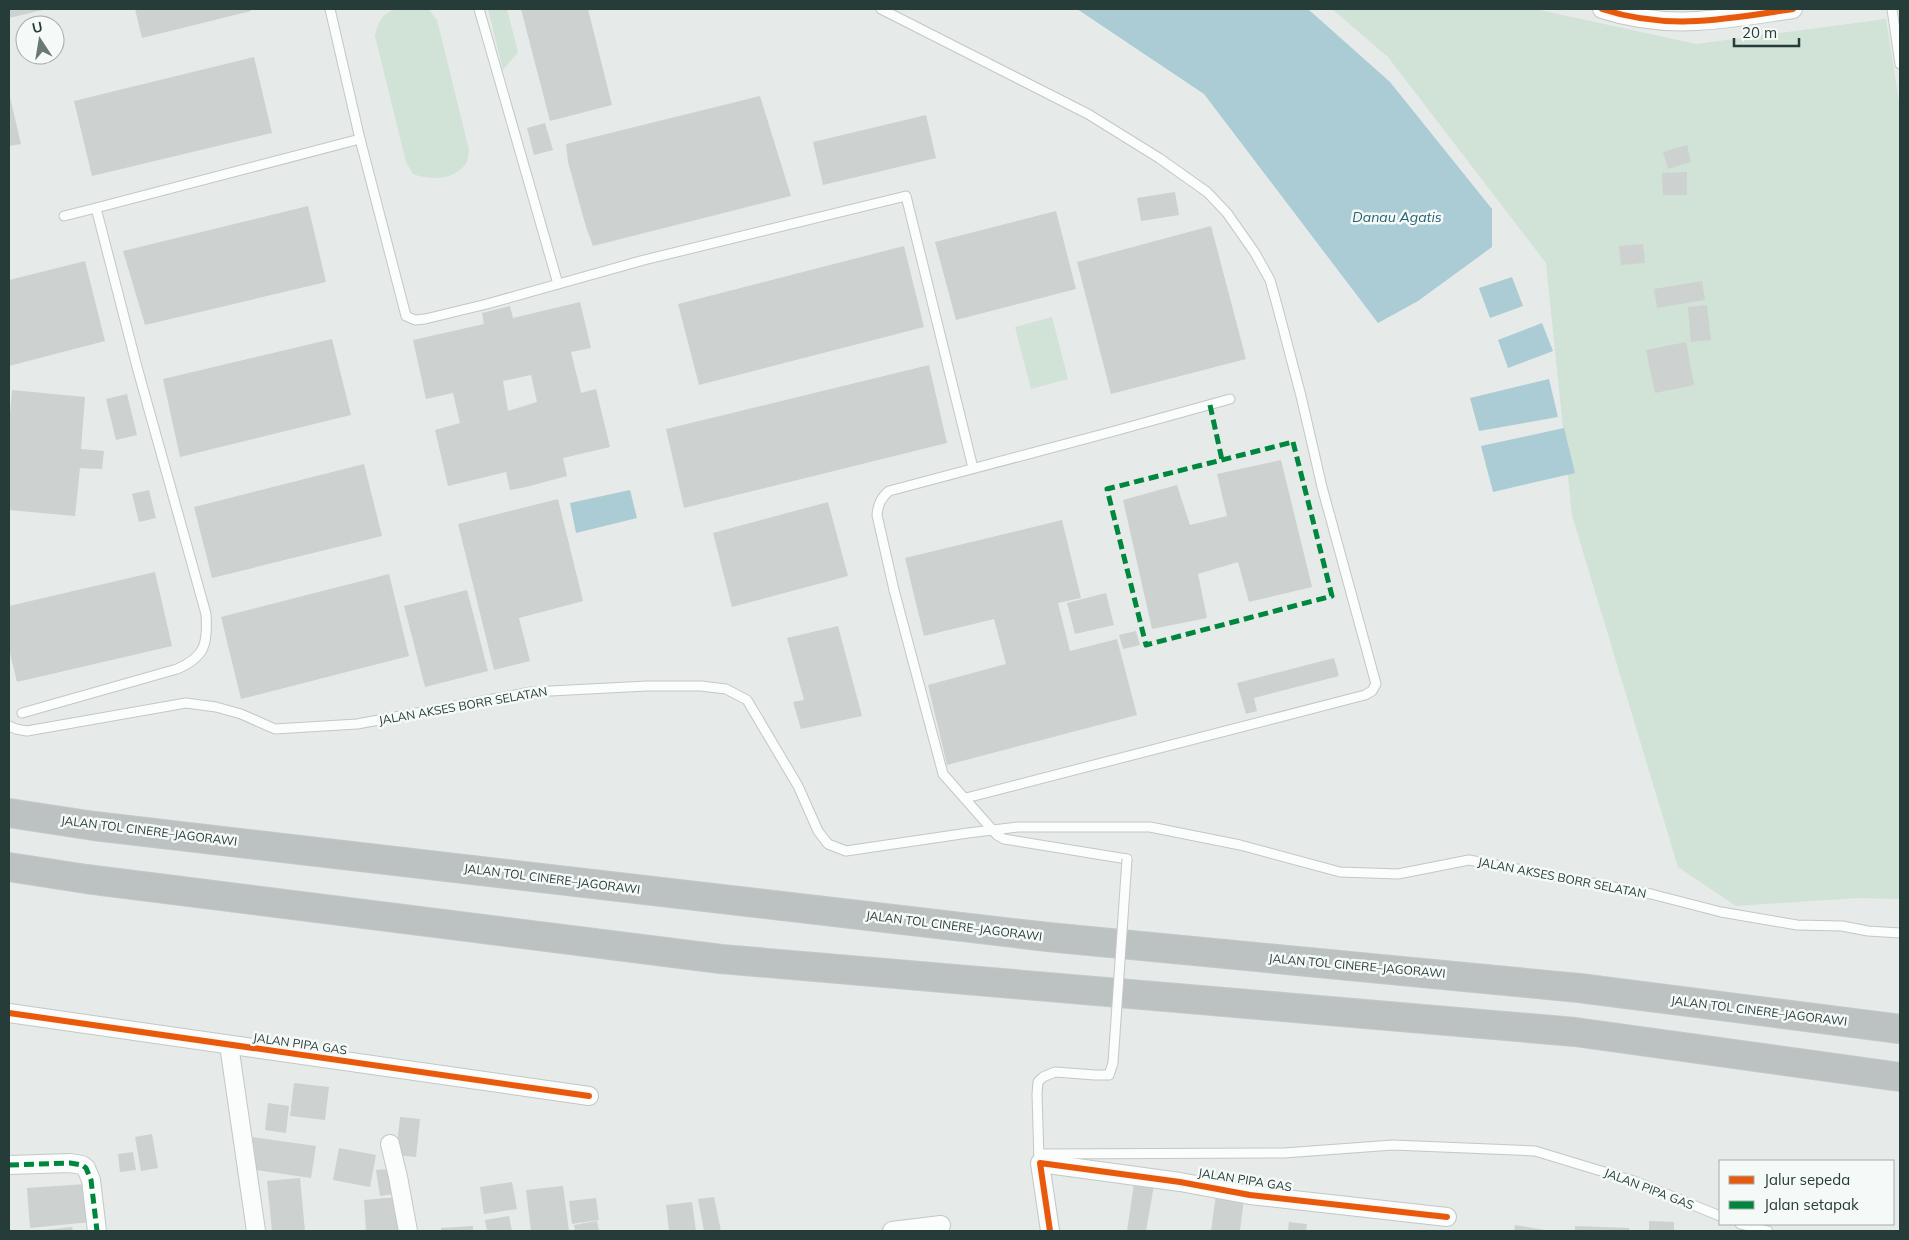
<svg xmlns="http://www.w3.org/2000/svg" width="1909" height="1240" font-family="Mulish,sans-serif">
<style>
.green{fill:#d1e2d7}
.water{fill:#abccd4}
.building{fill:#cdd2d0;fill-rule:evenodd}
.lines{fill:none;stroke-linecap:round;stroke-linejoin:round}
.service-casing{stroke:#c3c7c5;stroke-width:11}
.minor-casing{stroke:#c3c7c5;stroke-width:20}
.motorway-casing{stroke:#c2c9c8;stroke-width:30}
.service{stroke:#fbfcfc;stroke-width:9}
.minor{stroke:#fbfcfc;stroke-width:18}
.motorway{stroke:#bcc2c1;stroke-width:28}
.service-bridge-casing{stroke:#c3c7c5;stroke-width:11;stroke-linecap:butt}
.service-bridge{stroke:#fbfcfc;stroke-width:9}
.quiet{stroke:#00873e;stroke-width:5;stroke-dasharray:10 5;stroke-linecap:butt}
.cycleway-casing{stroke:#f5f9f7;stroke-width:9}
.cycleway{stroke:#e8590c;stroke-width:6}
.labels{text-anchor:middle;stroke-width:5;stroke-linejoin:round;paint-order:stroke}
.street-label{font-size:12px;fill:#253c38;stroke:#f5f9f7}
.water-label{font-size:14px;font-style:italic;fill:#256173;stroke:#f5f9f7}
</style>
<rect width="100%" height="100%" fill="#e6eae8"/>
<g class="green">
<path d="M 397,9 L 425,9 L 429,10 L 437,20 L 469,150 C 468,155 468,162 465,165 C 451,181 431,180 413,174 L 406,162 L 375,36 C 378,23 382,12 397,9 Z"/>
<path d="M 488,9 L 507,9 L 518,52 L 503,70 Z"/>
<path d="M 1332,9 L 1535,9 L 1696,44 L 1886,19 L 1900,108 L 1900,899 L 1857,898 L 1736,906 L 1678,867 L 1572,515 L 1546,263 L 1388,57 Z"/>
<path d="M 1052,317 L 1068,379 L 1031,389 L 1015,327 Z"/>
</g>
<g class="water">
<path d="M 1077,9 L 1308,9 L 1390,82 L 1492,209 L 1492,247 L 1418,301 L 1378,323 L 1204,94 Z"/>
<path d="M 1512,277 L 1523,306 L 1490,318 L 1479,288 Z"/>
<path d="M 1542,323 L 1553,351 L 1508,368 L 1498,340 Z"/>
<path d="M 1549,379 L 1558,417 L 1479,431 L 1470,398 Z"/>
<path d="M 1564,428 L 1575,473 L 1493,492 L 1481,446 Z"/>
<path d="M 630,490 L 637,518 L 576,533 L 570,503 Z"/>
</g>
<g class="building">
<path d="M 9,9 L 47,9 L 9,18 Z"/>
<path d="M 135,9 L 250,9 L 251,11 L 142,38 Z"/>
<path d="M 521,9 L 588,9 L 612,105 L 550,121 Z"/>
<path d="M 254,57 L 272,133 L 92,176 L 74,101 Z"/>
<path d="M 9,93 L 21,144 L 9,146 Z"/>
<path d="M 760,96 L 791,196 L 593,246 L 586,227 L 568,162 L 566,144 Z"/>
<path d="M 926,115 L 936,158 L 823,185 L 813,142 Z"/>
<path d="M 545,123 L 553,150 L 534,155 L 527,128 Z"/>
<path d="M 1687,145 L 1691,162 L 1668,169 L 1663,152 Z"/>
<path d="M 1687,172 L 1687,195 L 1663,195 L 1662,173 Z"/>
<path d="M 1175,192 L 1179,215 L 1141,221 L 1137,198 Z"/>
<path d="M 308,206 L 326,282 L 145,325 L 123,251 Z"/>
<path d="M 1056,211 L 1076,289 L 956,320 L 935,242 Z"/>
<path d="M 1211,226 L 1246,359 L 1111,394 L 1077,262 Z"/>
<path d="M 1643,244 L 1645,263 L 1621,265 L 1619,246 Z"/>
<path d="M 904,246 L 924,327 L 699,385 L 678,304 Z"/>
<path d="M 85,261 L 105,341 L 9,366 L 9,280 Z"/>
<path d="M 1702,281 L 1705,300 L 1657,308 L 1654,289 Z"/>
<path d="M 580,302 L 591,348 L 571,352 L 581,393 L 596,389 L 610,447 L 563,458 L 567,476 L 526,487 L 510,490 L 506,472 L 448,486 L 435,430 L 460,423 L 453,393 L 426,399 L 413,340 L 484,324 L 482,313 L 510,306 L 513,318 ZM 531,375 L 537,402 L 508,411 L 503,381 Z"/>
<path d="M 1707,305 L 1711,340 L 1691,342 L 1688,307 Z"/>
<path d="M 332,339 L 351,415 L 180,457 L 163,379 Z"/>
<path d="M 1686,342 L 1694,385 L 1655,393 L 1646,350 Z"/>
<path d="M 929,365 L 947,443 L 684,508 L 666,429 Z"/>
<path d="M 12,390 L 85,397 L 81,449 L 104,451 L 102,469 L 80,468 L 75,516 L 9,510 L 9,426 Z"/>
<path d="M 127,394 L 137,435 L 116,440 L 106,399 Z"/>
<path d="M 1281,460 L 1312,587 L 1249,602 L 1238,562 L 1198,574 L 1207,618 L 1152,629 L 1123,500 L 1177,485 L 1190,525 L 1227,516 L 1217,474 Z"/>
<path d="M 364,464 L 382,536 L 212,578 L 194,507 Z"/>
<path d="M 149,490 L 156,518 L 139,522 L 132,494 Z"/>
<path d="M 558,499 L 583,601 L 519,618 L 530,661 L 494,670 L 458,524 Z"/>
<path d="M 828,502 L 848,576 L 732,607 L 713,533 Z"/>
<path d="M 1062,520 L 1081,598 L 1058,603 L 1070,651 L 1117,639 L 1137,715 L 947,765 L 928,685 L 1006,664 L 994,619 L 924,636 L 905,558 Z"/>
<path d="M 155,572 L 172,646 L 17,682 L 9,649 L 9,606 Z"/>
<path d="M 389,574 L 409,656 L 241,699 L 221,617 Z"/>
<path d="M 467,590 L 488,671 L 425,687 L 404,606 Z"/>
<path d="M 1106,593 L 1114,625 L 1075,634 L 1067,603 Z"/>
<path d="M 838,626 L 862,716 L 801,729 L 793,702 L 804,700 L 787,638 Z"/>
<path d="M 1136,631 L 1140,645 L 1123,649 L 1119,635 Z"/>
<path d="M 1334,658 L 1339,676 L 1254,698 L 1257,711 L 1246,714 L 1237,683 Z"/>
<path d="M 294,1083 L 329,1087 L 325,1120 L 290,1116 Z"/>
<path d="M 268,1103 L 289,1106 L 286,1133 L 265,1130 Z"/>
<path d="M 400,1117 L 420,1119 L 416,1157 L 396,1155 Z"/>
<path d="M 152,1134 L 158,1168 L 141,1171 L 135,1137 Z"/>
<path d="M 253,1137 L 316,1146 L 311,1178 L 248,1169 Z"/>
<path d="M 339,1148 L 376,1155 L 370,1187 L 333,1180 Z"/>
<path d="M 133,1152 L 136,1170 L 120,1172 L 118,1154 Z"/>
<path d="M 390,1169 L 394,1194 L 380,1196 L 376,1170 Z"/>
<path d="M 300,1178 L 305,1231 L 272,1231 L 267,1181 Z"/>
<path d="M 512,1182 L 517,1209 L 484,1214 L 480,1187 Z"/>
<path d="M 87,1184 L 90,1222 L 30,1228 L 27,1188 Z"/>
<path d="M 1134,1184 L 1154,1185 L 1146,1231 L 1127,1231 Z"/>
<path d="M 563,1186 L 569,1231 L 531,1231 L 526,1190 Z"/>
<path d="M 1216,1194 L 1244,1198 L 1240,1231 L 1211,1231 Z"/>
<path d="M 397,1197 L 400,1231 L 366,1231 L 364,1200 Z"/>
<path d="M 714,1197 L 721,1231 L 704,1231 L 698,1199 Z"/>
<path d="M 596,1198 L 599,1220 L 572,1224 L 569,1201 Z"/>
<path d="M 692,1202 L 696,1231 L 669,1231 L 666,1205 Z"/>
<path d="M 509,1216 L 512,1231 L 487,1231 L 485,1220 Z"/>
<path d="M 597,1221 L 599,1231 L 575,1231 L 574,1225 Z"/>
<path d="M 1649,1221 L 1674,1222 L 1674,1231 L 1649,1231 Z"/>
<path d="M 1289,1222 L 1307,1224 L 1306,1231 L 1288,1231 Z"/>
<path d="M 1515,1225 L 1545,1230 L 1545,1231 L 1514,1231 Z"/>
<path d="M 473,1226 L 473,1231 L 441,1231 L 441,1228 Z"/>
<path d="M 1575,1226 L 1629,1228 L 1629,1231 L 1575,1231 Z"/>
<path d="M 72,1227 L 73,1231 L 46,1231 L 46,1230 Z"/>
</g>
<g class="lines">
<defs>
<g id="service">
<path d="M 330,9 L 360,139 L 406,316 L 415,320 L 425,319 L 487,304 L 644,260 L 906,196 L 973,468"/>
<path d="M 479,9 L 558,284"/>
<path d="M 881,9 L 1088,114 L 1159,158 L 1207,192 L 1227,213 L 1255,253 L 1270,280 L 1277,305 L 1301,396 L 1322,487 L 1376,684 L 1372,691 L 1365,695 L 966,798"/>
<path d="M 1892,9 L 1900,64"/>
<path d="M 64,216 L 96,208"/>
<path d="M 22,713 L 177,669 C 205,657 208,644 206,614 L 137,367 L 96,208 L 360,139"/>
<path d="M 9,726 L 16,729 L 27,731 L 186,703 L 216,707 L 241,714 L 275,729 L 357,724 L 531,692 L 647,686 L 701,686 L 726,689 L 747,700 L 798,786 L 818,831 L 828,844 L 846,851 L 968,833 L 1018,827 L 1150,827 L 1240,845 L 1340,872 L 1398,874 L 1469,860 L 1651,894 L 1721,912 L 1797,925 L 1842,926 L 1868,931 L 1900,933"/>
<path d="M 1127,859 L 1004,839 L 997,835 L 943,774 L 894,590 L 877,515 C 878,504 881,498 889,491 L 1111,432 L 1230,399"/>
<path d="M 1039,1154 L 1284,1153 L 1393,1145 L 1535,1151 L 1634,1181 L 1720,1216"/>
<path d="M 1039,1160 L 1037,1094 L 1038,1082 L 1043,1077 L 1055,1072 L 1095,1075 L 1109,1075 L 1113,1063"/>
<path d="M 1740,1224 L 1768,1231"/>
</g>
<g id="minor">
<path d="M 1602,9 C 1669,31 1726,19 1793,9"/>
<path d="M 9,1013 L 589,1096"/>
<path d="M 229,1045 L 256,1231"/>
<path d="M 390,1144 L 398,1177 L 408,1231"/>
<path d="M 9,1165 L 70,1163 L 82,1165 L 86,1168 L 91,1180 L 97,1231"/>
<path d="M 892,1231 L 941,1225"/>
<path d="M 1050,1231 L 1040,1163 L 1180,1182 L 1250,1195 L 1447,1217"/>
</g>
<g id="motorway">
<path d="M 9,813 L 94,826 L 1048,937 L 1579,988 L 1900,1029"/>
<path d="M 9,867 L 86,879 L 721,959 L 1575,1032 L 1900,1077"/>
</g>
</defs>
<use href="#service" class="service-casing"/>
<use href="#minor" class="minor-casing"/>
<use href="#motorway" class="motorway-casing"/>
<use href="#service" class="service"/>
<use href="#minor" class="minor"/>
<use href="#motorway" class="motorway"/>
<defs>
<path id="service-bridge" d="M 1113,1063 L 1127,859"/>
</defs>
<use href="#service-bridge" class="service-bridge-casing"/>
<use href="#service-bridge" class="service-bridge"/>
<g class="quiet">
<path d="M 1210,405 L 1222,460"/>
<path d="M 1293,442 L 1332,596 L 1146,645 L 1107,489 Z"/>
<path d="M 9,1165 L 70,1163 L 82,1165 L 86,1168 L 91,1180 L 97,1231"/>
</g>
<defs>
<g id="cycleway">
<path d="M 1602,9 C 1669,31 1726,19 1793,9"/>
<path d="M 9,1013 L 589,1096"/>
<path d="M 1050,1231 L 1040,1163 L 1180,1182 L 1250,1195 L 1447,1217"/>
</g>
</defs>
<use href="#cycleway" class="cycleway-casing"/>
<use href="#cycleway" class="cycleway"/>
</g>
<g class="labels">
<g class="street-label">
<text transform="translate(463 706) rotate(-10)" y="4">JALAN AKSES BORR SELATAN</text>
<text transform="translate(149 831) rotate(7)" y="4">JALAN TOL CINERE–JAGORAWI</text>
<text transform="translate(1562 878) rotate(11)" y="4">JALAN AKSES BORR SELATAN</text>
<text transform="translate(552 879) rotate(7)" y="4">JALAN TOL CINERE–JAGORAWI</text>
<text transform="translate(954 926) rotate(7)" y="4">JALAN TOL CINERE–JAGORAWI</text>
<text transform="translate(1357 966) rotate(5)" y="4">JALAN TOL CINERE–JAGORAWI</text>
<text transform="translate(1759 1011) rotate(7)" y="4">JALAN TOL CINERE–JAGORAWI</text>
<text transform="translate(300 1044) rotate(8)" y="4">JALAN PIPA GAS</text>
<text transform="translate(1245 1180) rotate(9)" y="4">JALAN PIPA GAS</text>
<text transform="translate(1649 1189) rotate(21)" y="4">JALAN PIPA GAS</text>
</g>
<g class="water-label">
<text x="1397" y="222">Danau Agatis</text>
</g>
</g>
<rect width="1909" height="1240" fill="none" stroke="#253c38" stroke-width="20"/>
<rect x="1719" y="1160" width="175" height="65" fill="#f5f9f7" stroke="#a2adab"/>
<rect x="1729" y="1176" width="25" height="8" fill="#e8590c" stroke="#a2adab"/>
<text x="1764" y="1185" font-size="15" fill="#253c38">Jalur sepeda</text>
<rect x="1729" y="1201" width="25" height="8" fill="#00873e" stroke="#a2adab"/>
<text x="1764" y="1210" font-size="15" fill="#253c38">Jalan setapak</text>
<g transform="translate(40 40) rotate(348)"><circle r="24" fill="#f5f9f7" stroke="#a2adab"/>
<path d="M0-4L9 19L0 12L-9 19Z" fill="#697976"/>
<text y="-8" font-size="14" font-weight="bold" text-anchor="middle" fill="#253c38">U</text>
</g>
<path d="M1734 38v8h65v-8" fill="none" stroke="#253c38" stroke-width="2.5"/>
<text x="1742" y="38" font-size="15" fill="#253c38" stroke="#f5f9f7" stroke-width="4" paint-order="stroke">20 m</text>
</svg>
